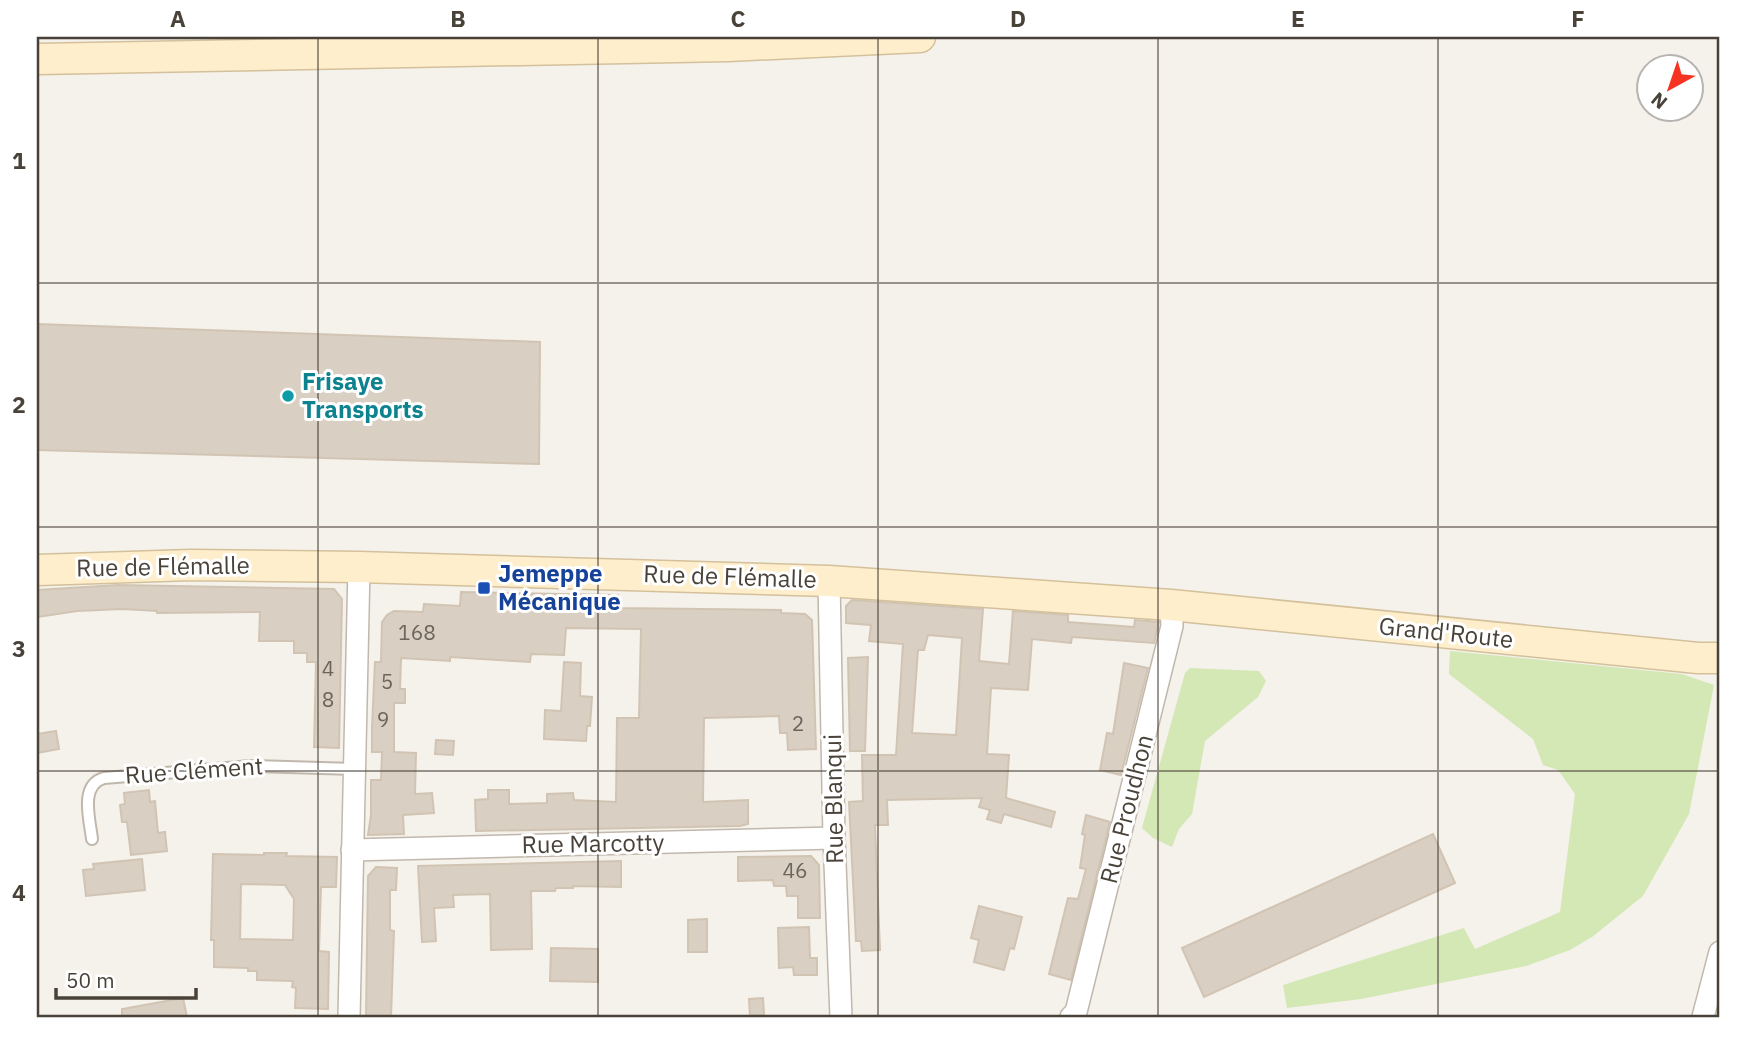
<svg xmlns="http://www.w3.org/2000/svg" width="1757" height="1054" font-family="'IBM Plex Sans',sans-serif">
<style>
.green{fill:#d4e8b5}
.building{fill:#dacfc3;stroke:#d1c4b3;stroke-width:2;fill-rule:evenodd}
.lines{fill:none;stroke-linecap:round;stroke-linejoin:round}
.lane-casing{stroke:#c1b8ad;stroke-width:14}
.street-casing{stroke:#c1b8ad;stroke-width:24}
.secondary-casing{stroke:#d4c19b;stroke-width:33}
.lane{stroke:#fff;stroke-width:10}
.street{stroke:#fff;stroke-width:21}
.secondary{stroke:#feeecc;stroke-width:30}
.grid{fill:none;stroke:#494239;stroke-width:2;stroke-opacity:0.55}
.culture-dot{fill:#0f9aa8;stroke:#fff;stroke-width:2.5}
.transit-dot{fill:#1a4fb4;stroke:#fff;stroke-width:2.5}
.labels{text-anchor:middle;stroke-width:6;stroke-linejoin:round;paint-order:stroke}
.number-label{font-size:21px;fill:#6d655c}
.culture-label{font-size:24px;font-weight:bold;fill:#0d838f;stroke:#fff;text-anchor:start}
.street-label{font-size:24px;fill:#494239;stroke:#fff}
.transit-label{font-size:24px;font-weight:bold;fill:#164399;stroke:#fff;text-anchor:start}
.neatline{fill:none;stroke:#494239;stroke-width:2.5}
.grid-label{font-size:23px;text-anchor:middle;font-weight:bold;fill:#494239}
</style>
<rect width="100%" height="100%" fill="#f5f1eb"/>
<g class="green">
<path d="M 1450,651 L 1682,674 L 1714,685 L 1689,814 L 1643,896 L 1592,937 L 1570,950 L 1526,966 L 1361,999 L 1287,1008 L 1283,985 L 1464,928 L 1475,949 L 1560,912 L 1575,794 L 1558,770 L 1543,765 L 1533,739 L 1449,674 Z"/>
<path d="M 1190,668 L 1259,671 L 1266,681 L 1258,697 L 1205,741 L 1192,814 L 1179,829 L 1172,847 L 1153,838 L 1142,828 L 1185,673 Z"/>
</g>
<g class="building">
<path d="M 37,324 L 540,342 L 539,464 L 37,450 Z"/>
<path d="M 118,585 L 334,589 L 342,599 L 339,748 L 314,747 L 316,662 L 307,662 L 307,653 L 294,653 L 294,641 L 259,641 L 260,612 L 157,613 L 157,611 L 123,609 L 77,611 L 37,617 L 37,590 Z"/>
<path d="M 461,592 L 618,595 L 618,608 L 781,610 L 781,613 L 805,614 L 812,620 L 816,749 L 788,750 L 787,733 L 780,733 L 779,716 L 704,718 L 703,802 L 748,800 L 748,824 L 740,826 L 476,831 L 475,800 L 488,799 L 488,790 L 509,790 L 509,804 L 547,803 L 547,794 L 573,793 L 574,800 L 616,802 L 617,718 L 639,718 L 641,629 L 566,628 L 564,655 L 531,654 L 530,662 L 450,657 L 450,661 L 401,658 L 400,689 L 405,689 L 405,703 L 394,703 L 394,752 L 416,753 L 415,794 L 432,793 L 434,813 L 403,815 L 404,834 L 368,835 L 371,815 L 371,780 L 381,780 L 382,752 L 372,752 L 372,727 L 375,662 L 381,662 L 382,622 L 387,615 L 394,611 L 423,612 L 424,604 L 460,606 Z"/>
<path d="M 852,600 L 983,609 L 979,661 L 1009,664 L 1013,611 L 1068,615 L 1068,622 L 1094,624 L 1134,627 L 1135,620 L 1159,622 L 1154,643 L 1072,637 L 1071,643 L 1032,639 L 1028,690 L 991,688 L 987,754 L 1009,755 L 1006,798 L 1055,812 L 1051,827 L 1004,814 L 1001,823 L 987,819 L 990,810 L 979,807 L 982,798 L 887,800 L 888,825 L 875,825 L 880,950 L 862,951 L 861,941 L 856,941 L 849,802 L 863,801 L 862,755 L 896,755 L 903,644 L 869,641 L 871,625 L 846,623 L 846,606 ZM 928,635 L 962,638 L 956,735 L 912,733 L 918,650 L 924,650 Z"/>
<path d="M 868,657 L 865,751 L 850,751 L 848,658 Z"/>
<path d="M 564,662 L 581,663 L 580,696 L 592,697 L 590,726 L 587,726 L 586,741 L 544,739 L 545,710 L 561,711 Z"/>
<path d="M 1124,663 L 1148,668 L 1121,775 L 1100,770 L 1107,733 L 1113,734 Z"/>
<path d="M 56,731 L 59,749 L 37,753 L 37,734 Z"/>
<path d="M 436,740 L 454,741 L 453,755 L 435,754 Z"/>
<path d="M 149,790 L 150,802 L 155,801 L 158,833 L 165,832 L 167,851 L 131,855 L 127,822 L 122,822 L 120,805 L 125,804 L 124,793 Z"/>
<path d="M 1086,815 L 1110,822 L 1071,980 L 1049,974 L 1068,898 L 1078,899 L 1086,869 L 1080,868 L 1085,835 L 1082,834 Z"/>
<path d="M 1433,834 L 1455,883 L 1204,997 L 1182,948 Z"/>
<path d="M 264,853 L 287,853 L 286,856 L 337,857 L 336,887 L 321,887 L 319,951 L 329,952 L 328,1009 L 295,1008 L 296,988 L 292,987 L 293,981 L 257,980 L 257,971 L 248,971 L 248,968 L 214,967 L 214,940 L 211,940 L 213,854 L 264,855 ZM 241,884 L 285,885 L 294,899 L 293,940 L 240,939 Z"/>
<path d="M 811,856 L 819,865 L 820,918 L 798,918 L 798,896 L 787,896 L 786,886 L 774,886 L 773,880 L 738,881 L 738,857 Z"/>
<path d="M 142,859 L 145,890 L 86,896 L 83,870 L 94,869 L 93,864 Z"/>
<path d="M 621,861 L 621,887 L 573,886 L 573,888 L 556,888 L 555,891 L 531,891 L 532,949 L 491,950 L 490,894 L 453,895 L 454,907 L 434,908 L 436,941 L 422,942 L 418,866 Z"/>
<path d="M 376,867 L 397,868 L 396,890 L 390,890 L 390,930 L 394,931 L 391,1017 L 366,1017 L 368,876 Z"/>
<path d="M 979,906 L 1022,917 L 1014,949 L 1010,948 L 1004,970 L 974,962 L 979,940 L 971,938 Z"/>
<path d="M 707,919 L 707,952 L 688,952 L 688,920 Z"/>
<path d="M 809,927 L 810,958 L 817,958 L 817,975 L 794,975 L 793,967 L 779,968 L 778,928 Z"/>
<path d="M 551,948 L 598,949 L 598,982 L 550,981 Z"/>
<path d="M 183,998 L 187,1017 L 122,1017 L 122,1009 Z"/>
<path d="M 763,998 L 764,1015 L 750,1016 L 749,999 Z"/>
</g>
<g class="lines">
<defs>
<path id="lane" d="M 92,839 C 90,820 79,785 104,778 L 251,766 L 355,769"/>
<g id="street">
<path d="M 829,581 L 834,838 L 841,1017"/>
<path d="M 352,850 L 834,838"/>
<path d="M 349,1017 L 359,567"/>
<path d="M 1071,1017 L 1076,1012 L 1172,626 L 1171,605"/>
<path d="M 1703,1017 L 1720,952"/>
</g>
<g id="secondary">
<path d="M 37,59 L 728,46 L 920,37"/>
<path d="M 37,570 L 191,565 L 359,567 L 829,581 L 1171,605 L 1698,658 L 1720,658"/>
</g>
</defs>
<use href="#lane" class="lane-casing"/>
<use href="#street" class="street-casing"/>
<use href="#secondary" class="secondary-casing"/>
<use href="#lane" class="lane"/>
<use href="#street" class="street"/>
<use href="#secondary" class="secondary"/>
</g>
<path class="grid" d="M 318,37 L 318,1017M 598,37 L 598,1017M 878,37 L 878,1017M 1158,37 L 1158,1017M 1438,37 L 1438,1017M 37,283 L 1720,283M 37,527 L 1720,527M 37,771 L 1720,771"/>
<circle class="culture-dot" cx="288" cy="396" r="7"/>
<rect class="transit-dot" x="477" y="581" width="14" height="14" rx="3.5"/>
<g class="labels">
<g class="number-label">
<text x="417" y="640">168</text>
<text x="328" y="676">4</text>
<text x="387" y="689">5</text>
<text x="328" y="707">8</text>
<text x="383" y="727">9</text>
<text x="798" y="731">2</text>
<text x="795" y="878">46</text>
</g>
<g class="culture-label">
<text x="302" y="390">Frisaye<tspan x="302" dy="28">Transports</tspan></text>
</g>
<g class="street-label">
<text transform="translate(163 567) rotate(-1)" y="8">Rue de Flémalle</text>
<text transform="translate(730 577) rotate(2)" y="8">Rue de Flémalle</text>
<text transform="translate(1446 633) rotate(6)" y="8">Grand'Route</text>
<text transform="translate(194 771) rotate(-4)" y="8">Rue Clément</text>
<text transform="translate(834 799) rotate(-91)" y="8">Rue Blanqui</text>
<text transform="translate(1127 809) rotate(-76)" y="8">Rue Proudhon</text>
<text transform="translate(593 844) rotate(-1)" y="8">Rue Marcotty</text>
</g>
<g class="transit-label">
<text x="498" y="582">Jemeppe<tspan x="498" dy="28">Mécanique</tspan></text>
</g>
</g>
<rect width="1757" height="1054" fill="none" stroke="#ffffff" stroke-width="77"/>
<g transform="translate(1670 88) rotate(220)"><circle r="33" fill="#ffffff" stroke="#b6b3b0" stroke-width="2"/>
<path d="M0-5L12 26L0 18L-12 26Z" fill="#f63321"/>
<text y="-10" font-size="19" font-weight="bold" text-anchor="middle" fill="#494239">N</text>
</g>
<path d="M56 988v10h140v-10" fill="none" stroke="#494239" stroke-width="3.5"/>
<text x="66" y="988" font-size="21" fill="#494239" stroke="#ffffff" stroke-width="5" paint-order="stroke">50 m</text>
<rect x="38" y="38" width="1680" height="978" class="neatline"/>
<g class="grid-label">
<text x="178" y="27">A</text>
<text x="458" y="27">B</text>
<text x="738" y="27">C</text>
<text x="1018" y="27">D</text>
<text x="1298" y="27">E</text>
<text x="1578" y="27">F</text>
<text x="19" y="169">1</text>
<text x="19" y="413">2</text>
<text x="19" y="657">3</text>
<text x="19" y="901">4</text>
</g>
</svg>
